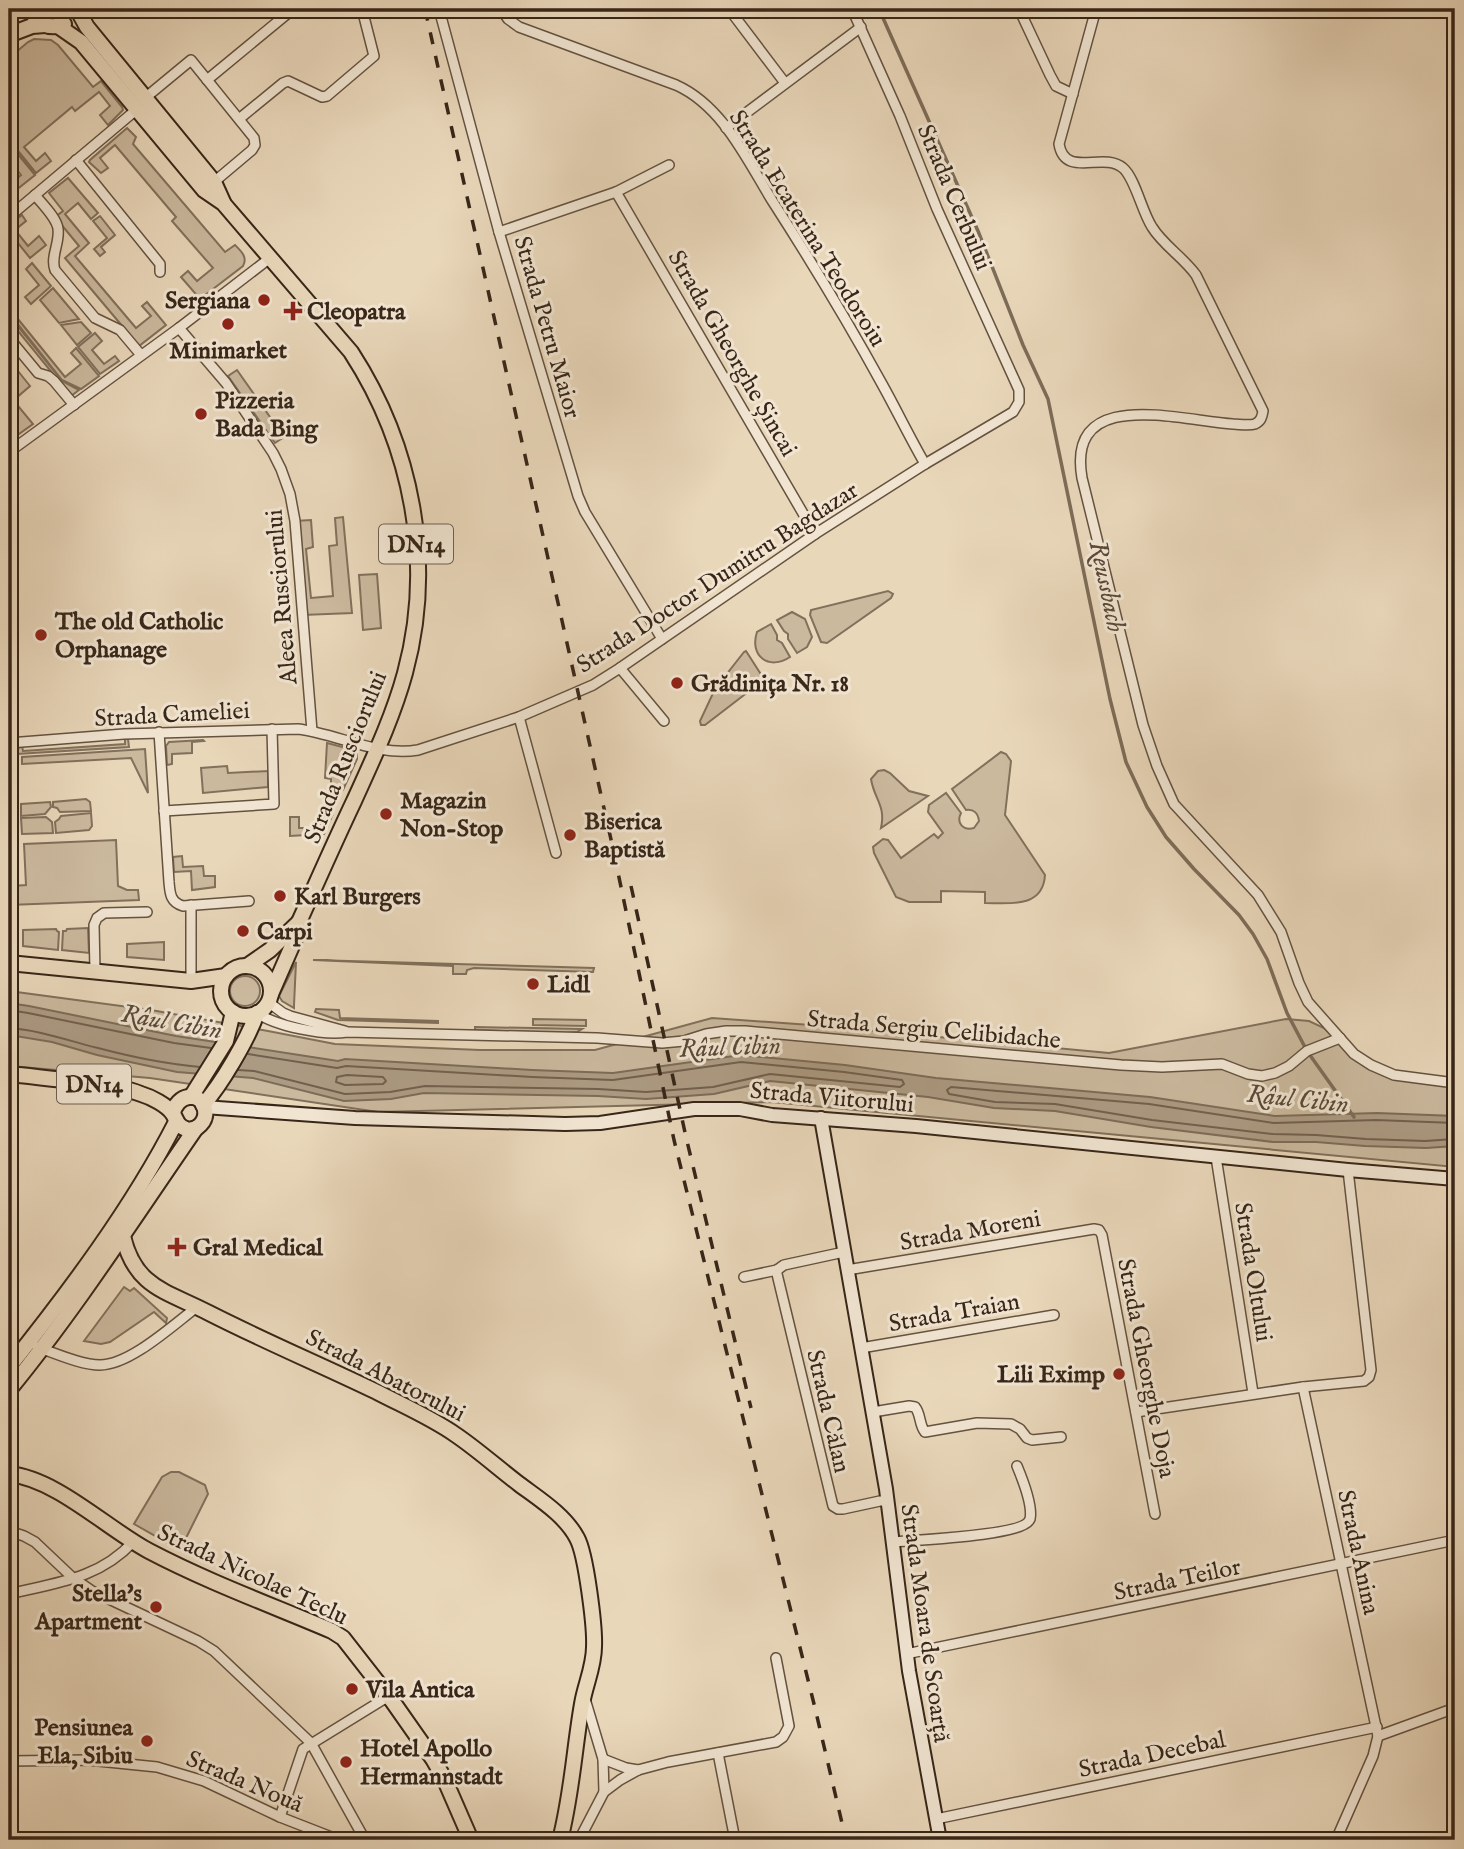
<svg xmlns="http://www.w3.org/2000/svg" width="1464" height="1849" font-family="'IM FELL English',serif">
<style>
.green{fill:#cbb99e;stroke:#81705b;stroke-width:2}
.water{fill:#ac9b83;stroke:#7d6c58;stroke-width:2}
.lines{fill:none;stroke-linecap:round;stroke-linejoin:round}
.shore{stroke:#72604e;stroke-width:2}
.stream{stroke:#7d6c58;stroke-width:3.5}
.street-casing{stroke:#645240;stroke-width:12}
.secondary-casing{stroke:#372618;stroke-width:16}
.primary-casing{stroke:#372618;stroke-width:18}
.street{stroke:#f1e5d2;stroke-width:9}
.secondary{stroke:#f1e5d2;stroke-width:12}
.primary{stroke:#e9d7ba;stroke-width:14}
.rail{stroke:#372618;stroke-width:3.5;stroke-dasharray:12 12;stroke-linecap:butt}
.poi-dot{fill:#8f2418;stroke:#f1e5d2;stroke-width:2.5}
.labels{text-anchor:middle;stroke-width:6;stroke-linejoin:round;paint-order:stroke}
.shield{fill:#f1e5d2;stroke:#6f5f50;stroke-width:2}
.shield-label{font-size:23px;font-weight:bold;fill:#372618}
.street-label{font-size:24px;fill:#372618;stroke:#f1e5d2}
.poi-label{font-size:24px;font-weight:bold;fill:#372618;stroke:#f1e5d2;text-anchor:start}
.water-label{font-size:26px;font-style:italic;fill:#5a4938;stroke:#f1e5d2}
</style>
<rect width="100%" height="100%" fill="#e9d7ba"/>
<filter id="stains"><feTurbulence type="fractalNoise" baseFrequency=".00286" numOctaves="4"/><feColorMatrix values="0 0 0 0 .2 0 0 0 0 .09 0 0 0 0 .02 0 0 0 .5 -.17"/></filter>
<radialGradient id="worn" r=".72"><stop offset=".6" stop-color="#630" stop-opacity="0"/><stop offset="1" stop-color="#630" stop-opacity=".3"/></radialGradient>
<g class="green">
<path d="M 34,39 L 51,40 L 58,45 L 93,87 L 101,81 L 122,107 L 123,110 L 108,125 L 100,115 L 110,106 L 99,92 L 75,111 L 72,107 L 24,147 L 36,161 L 45,153 L 51,161 L 36,173 L 19,152 L 17,153 L 35,175 L 15,191 L 9,185 L 21,175 L 9,160 L 9,58 L 28,42 Z"/>
<path d="M 127,128 L 136,137 L 133,144 L 225,252 L 235,245 C 241,251 248,257 243,266 L 200,299 L 181,277 L 188,271 L 197,281 L 213,268 L 172,221 L 176,217 L 115,145 L 100,158 L 108,168 L 101,173 L 89,162 L 90,160 Z"/>
<path d="M 68,178 L 98,213 L 91,219 L 78,203 L 65,214 L 89,243 L 75,256 L 136,328 L 151,316 L 142,306 L 147,302 L 166,325 L 139,346 L 65,258 L 79,246 L 55,217 L 63,211 L 49,193 Z"/>
<path d="M 22,215 L 26,221 L 15,230 L 28,246 L 39,236 L 46,245 L 30,258 L 9,232 L 9,225 Z"/>
<path d="M 100,216 L 115,235 L 101,247 L 105,252 L 100,256 L 94,249 L 107,238 L 93,221 Z"/>
<path d="M 32,263 L 51,286 L 31,304 L 25,297 L 39,285 L 26,269 Z"/>
<path d="M 53,288 L 79,319 L 59,323 L 40,300 Z"/>
<path d="M 9,308 L 65,377 L 81,364 L 71,353 L 76,348 L 99,376 L 81,389 L 62,380 L 9,313 Z"/>
<path d="M 9,315 L 62,381 L 79,390 L 71,396 L 9,320 Z"/>
<path d="M 81,322 L 91,333 L 77,345 L 61,325 Z"/>
<path d="M 95,333 L 102,341 L 92,350 L 104,364 L 115,356 L 119,361 L 100,374 L 78,347 Z"/>
<path d="M 10,361 L 30,386 L 15,399 L 9,391 L 9,363 Z"/>
<path d="M 237,370 L 284,437 L 275,443 L 228,376 Z"/>
<path d="M 9,395 L 33,424 L 9,441 L 9,418 L 15,413 L 9,406 Z"/>
<path d="M 343,517 L 352,613 L 303,615 L 295,521 L 311,520 L 313,547 L 306,549 L 311,598 L 333,596 L 329,546 L 337,545 L 335,518 Z"/>
<path d="M 377,574 L 381,628 L 363,630 L 359,575 Z"/>
<path d="M 888,591 L 893,594 L 891,598 L 827,643 L 821,642 L 810,615 L 811,610 Z"/>
<path d="M 792,612 L 805,619 L 812,637 L 807,647 L 797,653 L 788,639 L 788,634 L 784,631 L 777,620 Z"/>
<path d="M 771,624 L 777,635 L 777,640 L 782,643 L 790,657 C 769,671 749,656 757,632 Z"/>
<path d="M 746,651 L 762,676 L 761,682 L 705,725 L 701,725 L 700,721 L 715,689 L 744,652 Z"/>
<path d="M 125,739 L 128,739 L 129,747 L 17,754 L 17,749 L 22,746 L 23,751 L 125,744 Z"/>
<path d="M 203,740 L 204,741 L 192,742 L 192,753 L 172,754 L 172,764 L 167,765 L 166,746 L 169,742 Z"/>
<path d="M 327,743 L 354,750 L 357,753 L 357,759 L 343,790 L 331,790 L 331,779 L 325,778 Z"/>
<path d="M 145,749 L 148,793 L 131,758 L 22,764 L 22,757 Z"/>
<path d="M 1001,752 L 1006,754 L 1011,761 L 1005,815 L 1045,875 C 1043,909 1008,903 985,903 L 985,892 L 941,891 L 941,902 L 909,902 L 896,897 L 874,853 L 873,847 L 883,839 L 888,840 L 901,858 L 934,834 L 938,838 L 943,833 L 928,812 L 929,805 L 946,793 L 961,813 C 956,823 963,831 974,828 L 979,821 C 978,813 974,809 966,810 L 952,789 Z"/>
<path d="M 227,766 L 228,773 L 268,771 L 268,787 L 203,793 L 201,768 Z"/>
<path d="M 884,770 L 890,773 L 909,791 L 928,796 L 881,828 C 886,805 874,799 871,779 L 878,771 Z"/>
<path d="M 86,799 L 90,802 L 91,811 L 60,812 L 57,808 L 53,807 L 53,802 Z"/>
<path d="M 50,802 L 51,807 L 45,814 L 21,816 L 21,804 Z"/>
<path d="M 91,813 L 92,826 L 89,830 L 56,833 L 55,822 L 59,819 L 61,816 Z"/>
<path d="M 332,816 L 324,834 L 290,836 L 290,817 L 299,817 L 299,828 L 321,828 L 322,817 Z"/>
<path d="M 46,817 L 52,822 L 53,833 L 22,834 L 21,818 Z"/>
<path d="M 116,840 L 118,886 L 127,890 L 138,890 L 139,900 L 9,905 L 9,896 L 14,895 L 13,886 L 26,885 L 24,844 Z"/>
<path d="M 182,856 L 183,867 L 203,866 L 204,876 L 215,876 L 215,887 L 192,890 L 191,871 L 174,872 L 173,857 Z"/>
<path d="M 88,928 L 89,953 L 62,950 L 63,931 L 66,931 L 67,929 Z"/>
<path d="M 56,929 L 57,931 L 59,932 L 58,950 L 23,946 L 23,930 Z"/>
<path d="M 164,942 L 164,960 L 127,957 L 127,944 Z"/>
<path d="M 313,960 L 594,968 L 593,972 L 474,968 L 467,970 L 466,974 L 453,974 L 453,966 Z"/>
<path d="M 296,962 L 294,1005 L 294,1008 L 282,1001 L 279,996 Z"/>
<circle cx="245" cy="991" r="15"/>
<path d="M 9,991 L 151,1010 L 268,1031 L 335,1044 L 480,1050 L 595,1050 L 712,1018 L 811,1025 L 1109,1053 L 1286,1019 L 1309,1021 L 1324,1028 L 1344,1047 L 1385,1071 L 1455,1081 L 1455,1167 L 772,1102 L 378,1112 L 150,1078 L 9,1066 Z"/>
<path d="M 316,1009 L 339,1010 L 340,1018 L 438,1021 L 438,1023 L 338,1020 L 315,1012 Z"/>
<path d="M 533,1019 L 586,1020 L 586,1026 L 533,1025 Z"/>
<path d="M 475,1027 L 582,1029 L 577,1032 L 564,1033 L 475,1030 Z"/>
<path d="M 124,1287 L 130,1291 L 134,1288 L 167,1318 L 166,1323 L 154,1312 L 110,1342 L 101,1344 L 84,1341 Z"/>
<path d="M 171,1472 L 179,1472 L 205,1485 L 208,1494 L 180,1550 L 134,1524 L 162,1477 Z"/>
</g>
<path class="water" d="M 9,1003 L 29,1006 L 176,1036 L 338,1061 L 345,1059 L 532,1070 L 613,1073 L 741,1055 L 845,1065 L 936,1078 L 1150,1097 L 1275,1116 L 1377,1113 L 1455,1116 L 1455,1146 L 1426,1148 L 1365,1146 L 1316,1142 L 1273,1142 L 1151,1127 L 1055,1111 L 994,1108 L 928,1097 L 770,1081 L 714,1094 L 646,1099 L 598,1096 L 424,1093 L 391,1099 L 344,1101 L 253,1078 L 177,1072 L 97,1055 L 52,1042 L 9,1035 Z"/>
<g class="lines">
<g class="shore">
<path d="M 9,1010 L 28,1013 L 174,1043 L 211,1048"/>
<path d="M 9,1028 C 40,1030 69,1041 98,1048 C 132,1057 166,1064 200,1067"/>
<path d="M 238,1070 L 254,1071 L 345,1094 L 390,1092 L 425,1086 L 598,1089 L 646,1092 L 713,1087 L 770,1074 L 900,1087 L 904,1084 L 902,1080 L 844,1072 L 741,1062 L 613,1080 L 532,1077 L 346,1066 L 337,1068 L 248,1054"/>
<path d="M 347,1075 L 383,1077 L 386,1081 L 383,1084 L 345,1085 L 336,1082 L 337,1077 Z"/>
<path d="M 1455,1123 L 1376,1120 L 1274,1123 L 1149,1104 L 951,1087 L 947,1090 L 949,1094 L 995,1102 L 1055,1104 L 1152,1120 L 1273,1134 L 1316,1135 L 1366,1139 L 1425,1141 L 1455,1139"/>
</g>
<path class="stream" d="M 879,9 L 978,231 L 1023,345 L 1048,399 L 1110,699 L 1126,762 L 1147,807 L 1166,837 L 1194,869 L 1239,915 L 1253,934 L 1267,959 L 1287,1013 L 1307,1051 L 1354,1117"/>
<defs>
<g id="street">
<path d="M 439,9 L 499,232 L 578,496 L 585,512 L 662,639"/>
<path d="M 501,9 L 508,19 L 519,27 L 676,85 C 723,106 747,160 773,202 C 811,261 848,322 882,384 C 897,411 910,438 925,464"/>
<path d="M 729,9 L 785,83"/>
<path d="M 1019,9 L 1050,75 L 1056,86 L 1073,94"/>
<path d="M 1096,9 L 1059,144 C 1065,179 1103,151 1123,168 C 1135,178 1142,212 1152,227 C 1163,245 1183,257 1196,275 L 1263,411 C 1262,417 1261,421 1255,424 C 1248,426 1239,424 1233,424 C 1181,421 1066,385 1082,478 L 1143,725 L 1157,766 L 1174,804 L 1258,895 L 1281,932 L 1299,983 L 1308,1002 L 1354,1054 L 1371,1065 L 1394,1075 L 1455,1083"/>
<path d="M 207,80 L 293,9"/>
<path d="M 145,98 L 191,60 L 254,138 L 255,145 L 252,150 L 214,182"/>
<path d="M 239,119 L 283,83 L 288,81 L 322,97 L 327,96 L 374,56 L 362,9"/>
<path d="M 726,128 L 861,27"/>
<path d="M 76,160 L 160,264 L 160,272"/>
<path d="M 616,192 L 815,534"/>
<path d="M 35,195 C 42,204 57,218 58,229 C 60,243 50,257 55,270 L 95,318 L 120,330 L 141,355"/>
<path d="M 9,217 L 136,110"/>
<path d="M 499,232 L 616,192 L 669,165"/>
<path d="M 179,328 L 226,383 L 273,453 L 281,469 L 290,494 L 295,521 L 312,731"/>
<path d="M 9,338 L 38,373 L 48,376 L 54,381 L 74,405"/>
<path d="M 9,452 L 179,328 L 270,258"/>
<path d="M 620,668 L 664,721"/>
<path d="M 519,717 L 556,853"/>
<path d="M 159,732 L 169,882 C 170,893 170,902 183,906 L 249,901"/>
<path d="M 9,743 L 124,734 L 298,729 C 338,734 378,757 418,750 L 519,717 L 593,685 L 620,668 L 815,534 L 925,464 L 1013,412 L 1019,402 L 1019,390 L 937,209 L 900,116 L 852,9"/>
<path d="M 164,811 L 274,804 L 272,729"/>
<path d="M 191,905 L 191,981"/>
<path d="M 95,971 L 94,925 L 97,918 L 104,913 L 147,912"/>
<path d="M 268,1002 L 283,1013 L 290,1016 L 345,1031"/>
<path d="M 257,1013 C 276,1026 324,1036 347,1032 L 597,1038 L 662,1043 L 684,1041 L 706,1034 L 726,1031 L 745,1031 L 1121,1065 L 1162,1067 L 1222,1064 L 1248,1074 L 1262,1076 L 1275,1073 L 1289,1066 L 1307,1051 L 1340,1038"/>
<path d="M 1216,1157 L 1253,1393"/>
<path d="M 844,1252 L 784,1265 L 777,1270 L 777,1274 L 833,1506 L 838,1509 L 843,1509 L 880,1501 L 887,1501"/>
<path d="M 847,1270 L 1094,1229 L 1099,1230 L 1102,1235 L 1155,1514"/>
<path d="M 744,1277 L 777,1270"/>
<path d="M 37,1347 C 55,1353 81,1365 100,1365 C 130,1365 173,1325 197,1307"/>
<path d="M 861,1348 L 1054,1315"/>
<path d="M 1303,1387 L 1378,1736 L 1373,1756 L 1336,1840"/>
<path d="M 873,1412 L 909,1406 L 915,1407 C 921,1414 919,1425 925,1432 L 977,1423 L 1011,1424 L 1020,1429 L 1027,1438 L 1032,1440 L 1061,1437"/>
<path d="M 1136,1412 L 1303,1387 L 1364,1381 L 1369,1377 L 1371,1370 L 1348,1170"/>
<path d="M 9,1531 L 24,1536 L 35,1542 L 73,1578 L 92,1591 L 198,1641 L 214,1651 L 311,1743 L 365,1840"/>
<path d="M 893,1542 C 913,1540 1025,1536 1030,1519 C 1033,1506 1022,1478 1017,1466"/>
<path d="M 9,1594 C 55,1583 99,1579 133,1542"/>
<path d="M 906,1654 L 1455,1540"/>
<path d="M 585,1699 L 603,1759 L 604,1792"/>
<path d="M 1378,1736 L 1455,1708"/>
<path d="M 718,1753 L 735,1840"/>
<path d="M 603,1759 L 626,1768 L 638,1770"/>
<path d="M 9,1761 L 88,1760 L 157,1767 L 204,1781 L 280,1817 L 339,1840"/>
<path d="M 280,1817 L 303,1749 L 389,1696"/>
<path d="M 936,1819 L 1377,1727"/>
<path d="M 579,1840 L 604,1792 L 620,1780 L 638,1770 L 668,1762 L 776,1742 L 783,1737 L 789,1726 L 776,1658"/>
</g>
<g id="secondary">
<path d="M 204,1107 L 355,1118 L 565,1124 L 600,1123 L 694,1109 L 740,1109 L 772,1115 L 916,1126 L 1348,1170 L 1455,1179"/>
<path d="M 821,1118 L 886,1489 L 909,1671 L 940,1840"/>
</g>
<g id="primary">
<path d="M 31,9 C 36,24 49,30 64,24"/>
<path d="M 77,9 L 87,27 L 214,182 L 223,202"/>
<path d="M 58,26 L 81,42 L 204,190 L 223,203 L 351,352 C 412,446 435,563 405,673 C 393,717 373,759 354,801 C 335,841 317,882 299,922 L 295,939 L 271,994"/>
<path d="M 11,34 L 32,26 L 45,25"/>
<path d="M 9,963 L 191,981 L 226,976"/>
<path d="M 247,966 L 270,950 L 298,923"/>
<circle cx="246" cy="991" r="25"/>
<path d="M 9,1074 C 37,1077 66,1080 94,1084 C 110,1086 126,1088 141,1094 C 151,1097 167,1105 173,1114 C 177,1120 177,1126 186,1129 C 197,1132 207,1121 205,1110 C 201,1090 176,1094 173,1114"/>
<path d="M 191,1097 L 226,1041 L 233,1012"/>
<path d="M 203,1105 C 221,1085 248,1039 257,1013"/>
<path d="M 123,1236 C 135,1288 167,1291 209,1313 C 264,1341 321,1365 377,1392 C 404,1406 432,1418 456,1435 C 478,1450 498,1468 519,1484 C 539,1499 565,1515 577,1538 C 586,1554 595,1627 594,1647 C 594,1667 585,1685 582,1704 C 574,1750 572,1794 560,1840"/>
<path d="M 9,1367 C 69,1292 132,1208 176,1122"/>
<path d="M 9,1390 C 77,1307 135,1216 196,1128"/>
<path d="M 9,1474 C 57,1479 106,1528 149,1551 C 208,1582 271,1605 332,1631 L 343,1638 L 393,1702 L 433,1759 L 444,1778 L 471,1840"/>
</g>
</defs>
<use href="#street" class="street-casing"/>
<use href="#secondary" class="secondary-casing"/>
<use href="#primary" class="primary-casing"/>
<use href="#street" class="street"/>
<use href="#secondary" class="secondary"/>
<use href="#primary" class="primary"/>
<g class="rail">
<path d="M 425,9 L 612,844 L 674,1140 L 815,1708 L 846,1840"/>
<path d="M 631,886 L 686,1137 L 751,1408"/>
</g>
</g>
<g class="poi-dot">
<circle cx="264" cy="300" r="7"/>
<path d="M289.5 300.5h7v7h7v7h-7v7h-7v-7h-7v-7h7z"/>
<circle cx="228" cy="324" r="7"/>
<circle cx="201" cy="414" r="7"/>
<circle cx="41" cy="635" r="7"/>
<circle cx="677" cy="683" r="7"/>
<circle cx="386" cy="814" r="7"/>
<circle cx="570" cy="835" r="7"/>
<circle cx="280" cy="896" r="7"/>
<circle cx="243" cy="931" r="7"/>
<circle cx="533" cy="984" r="7"/>
<path d="M173.5 1236.5h7v7h7v7h-7v7h-7v-7h-7v-7h7z"/>
<circle cx="1119" cy="1374" r="7"/>
<circle cx="156" cy="1607" r="7"/>
<circle cx="352" cy="1689" r="7"/>
<circle cx="147" cy="1741" r="7"/>
<circle cx="346" cy="1762" r="7"/>
</g>
<g class="labels">
<g class="shield">
<rect x="379" y="524.5" width="74" height="39" rx="5"/>
<rect x="57" y="1064.5" width="74" height="39" rx="5"/>
</g>
<g class="shield-label">
<text x="416" y="552">DN14</text>
<text x="94" y="1092">DN14</text>
</g>
<g class="street-label">
<text transform="translate(955 197) rotate(67)" y="8">Strada Cerbului</text>
<text transform="translate(808 228) rotate(58)" y="8">Strada Ecaterina Teodoroiu</text>
<text transform="translate(548 327) rotate(74)" y="8">Strada Petru Maior</text>
<text transform="translate(733 353) rotate(60)" y="8">Strada Gheorghe Șincai</text>
<text transform="translate(717 577) rotate(-33)" y="8">Strada Doctor Dumitru Bagdazar</text>
<text transform="translate(281 597) rotate(-95)" y="8">Aleea Rusciorului</text>
<text transform="translate(172 714) rotate(-3)" y="8">Strada Cameliei</text>
<text transform="translate(345 757) rotate(-68)" y="8">Strada Rusciorului</text>
<text transform="translate(934 1029) rotate(5)" y="8">Strada Sergiu Celibidache</text>
<text transform="translate(832 1097) rotate(5)" y="8">Strada Viitorului</text>
<text transform="translate(970 1230) rotate(-10)" y="8">Strada Moreni</text>
<text transform="translate(1254 1272) rotate(81)" y="8">Strada Oltului</text>
<text transform="translate(954 1312) rotate(-10)" y="8">Strada Traian</text>
<text transform="translate(1147 1368) rotate(79)" y="8">Strada Gheorghe Doja</text>
<text transform="translate(386 1375) rotate(27)" y="8">Strada Abatorului</text>
<text transform="translate(829 1411) rotate(77)" y="8">Strada Călan</text>
<text transform="translate(1359 1552) rotate(78)" y="8">Strada Anina</text>
<text transform="translate(253 1574) rotate(25)" y="8">Strada Nicolae Teclu</text>
<text transform="translate(1177 1579) rotate(-12)" y="8">Strada Teilor</text>
<text transform="translate(926 1623) rotate(82)" y="8">Strada Moara de Scoarță</text>
<text transform="translate(1152 1754) rotate(-12)" y="8">Strada Decebal</text>
<text transform="translate(245 1781) rotate(23)" y="8">Strada Nouă</text>
</g>
<g class="poi-label">
<text x="250" y="308" text-anchor="end">Sergiana</text>
<text x="307" y="319">Cleopatra</text>
<text x="228" y="358" text-anchor="middle">Minimarket</text>
<text x="215" y="408">Pizzeria<tspan x="215" dy="28">Bada Bing</tspan></text>
<text x="55" y="629">The old Catholic<tspan x="55" dy="28">Orphanage</tspan></text>
<text x="691" y="691">Grădinița Nr. 18</text>
<text x="400" y="808">Magazin<tspan x="400" dy="28">Non-Stop</tspan></text>
<text x="584" y="829">Biserica<tspan x="584" dy="28">Baptistă</tspan></text>
<text x="294" y="904">Karl Burgers</text>
<text x="257" y="939">Carpi</text>
<text x="547" y="992">Lidl</text>
<text x="193" y="1255">Gral Medical</text>
<text x="1105" y="1382" text-anchor="end">Lili Eximp</text>
<text x="142" y="1601" text-anchor="end">Stella's<tspan x="142" dy="28">Apartment</tspan></text>
<text x="366" y="1697">Vila Antica</text>
<text x="133" y="1735" text-anchor="end">Pensiunea<tspan x="133" dy="28">Ela, Sibiu</tspan></text>
<text x="360" y="1756">Hotel Apollo<tspan x="360" dy="28">Hermannstadt</tspan></text>
</g>
<g class="water-label">
<text transform="translate(1108 586) rotate(78)" y="9">Reussbach</text>
<text transform="translate(172 1021) rotate(10)" y="9">Râul Cibin</text>
<text transform="translate(730 1046) rotate(-2)" y="9">Râul Cibin</text>
<text transform="translate(1298 1098) rotate(6)" y="9">Râul Cibin</text>
</g>
</g>
<rect width="1464" height="1849" fill="none" stroke="#e9d7ba" stroke-width="35"/>
<rect x="10" y="10" width="1443" height="1828" fill="none" stroke="#372618" stroke-width="3.5"/>
<rect x="18" y="18" width="1429" height="1814" fill="none" stroke="#372618" stroke-width="2"/>
<rect width="100%" height="100%" filter="url(#stains)"/>
<rect width="100%" height="100%" fill="url(#worn)"/>
</svg>
